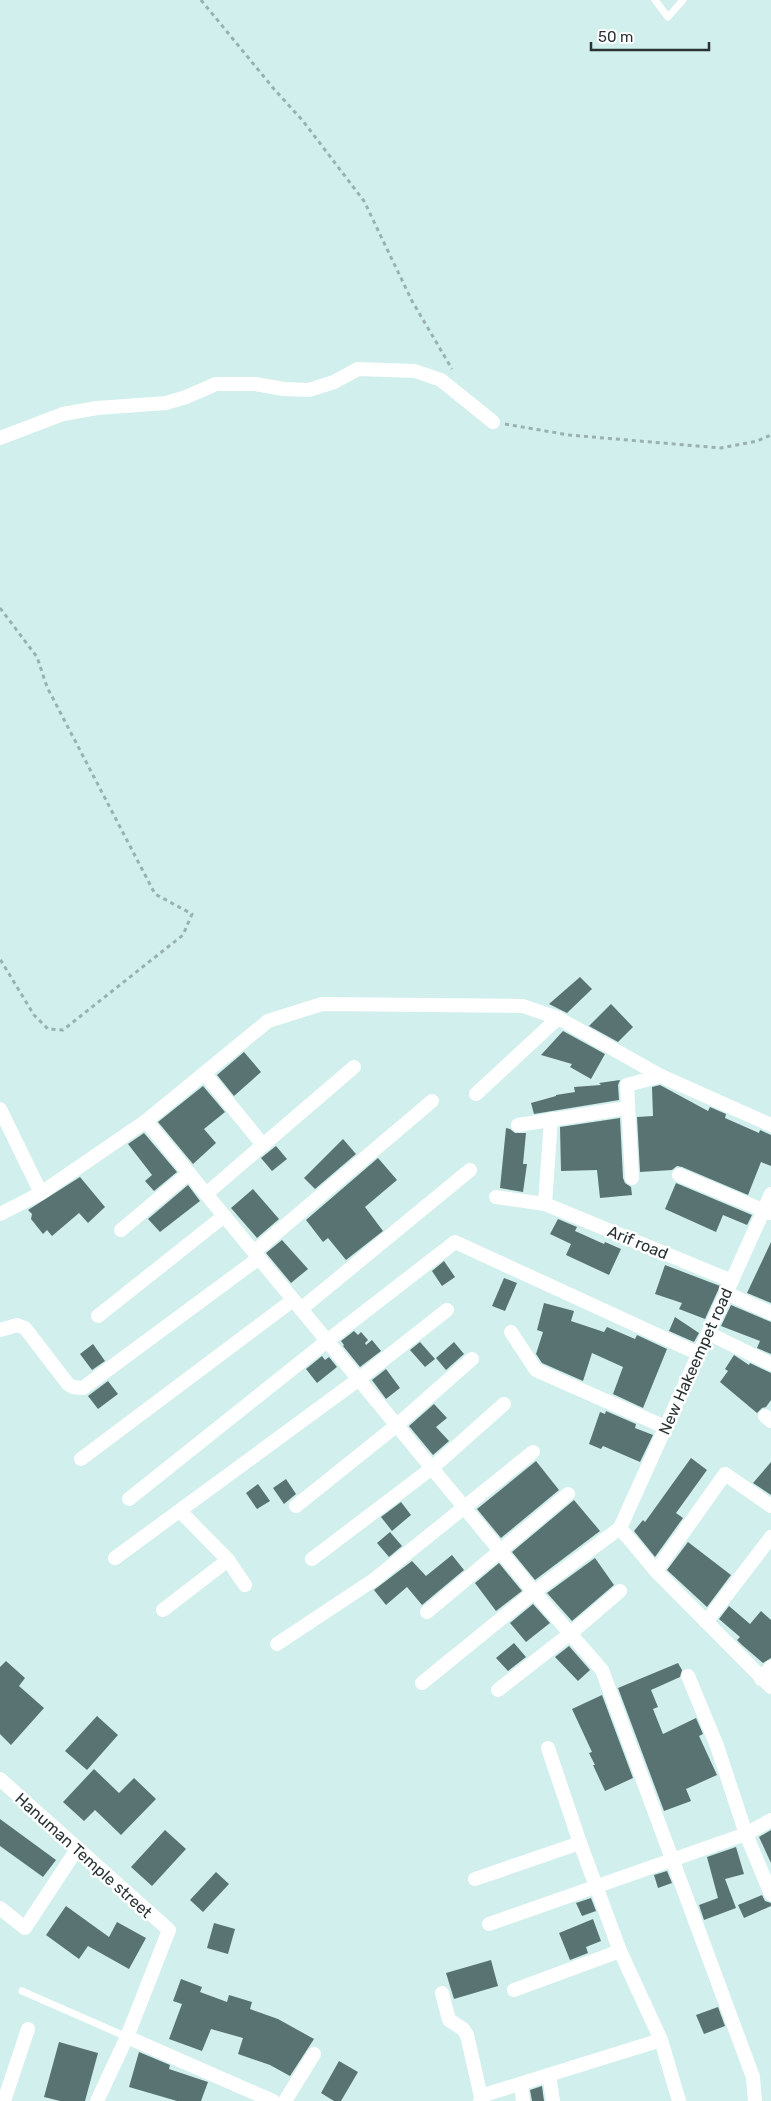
<svg xmlns="http://www.w3.org/2000/svg" width="771" height="2101" font-family="Rubik,sans-serif">
<style>
.building{fill:#587371}
.lines{fill:none;stroke-linecap:round;stroke-linejoin:round}
.path{stroke:#99b1b0;stroke-width:3;stroke-dasharray:4 4;stroke-linecap:butt}
.service{stroke:#fff;stroke-width:7}
.minor{stroke:#fff;stroke-width:14}
.labels{text-anchor:middle;stroke-width:5;stroke-linejoin:round;paint-order:stroke}
.street-label{font-size:16px;fill:#283332;stroke:#fff}
</style>
<rect width="100%" height="100%" fill="#d1efed"/>
<g class="building">
<path d="M 580,977 L 592,989 L 567,1013 L 549,1004 Z"/>
<path d="M 611,1004 L 633,1027 L 618,1042 L 589,1026 Z"/>
<path d="M 563,1031 L 605,1054 L 591,1079 L 570,1067 L 572,1064 L 541,1055 Z"/>
<path d="M 244,1052 L 261,1072 L 234,1096 L 217,1075 Z"/>
<path d="M 620,1080 L 618,1085 L 619,1100 L 534,1114 L 531,1103 L 556,1096 L 556,1095 L 575,1092 L 574,1087 L 601,1085 L 599,1083 Z"/>
<path d="M 660,1085 L 708,1111 L 710,1107 L 726,1114 L 725,1118 L 759,1133 L 760,1130 L 771,1135 L 771,1166 L 761,1162 L 748,1195 L 682,1167 L 677,1166 L 672,1170 L 640,1172 L 637,1117 L 653,1116 L 652,1087 Z"/>
<path d="M 203,1086 L 225,1112 L 204,1129 L 216,1143 L 193,1164 L 158,1122 Z"/>
<path d="M 620,1118 L 623,1178 L 625,1183 L 631,1187 L 632,1195 L 600,1198 L 597,1170 L 561,1171 L 560,1127 Z"/>
<path d="M 506,1128 L 510,1129 L 515,1133 L 526,1133 L 523,1164 L 527,1164 L 523,1192 L 500,1188 Z"/>
<path d="M 144,1133 L 177,1172 L 154,1191 L 145,1181 L 152,1175 L 128,1144 Z"/>
<path d="M 343,1139 L 356,1154 L 315,1189 L 304,1178 Z"/>
<path d="M 276,1146 L 287,1159 L 272,1171 L 261,1158 Z"/>
<path d="M 378,1158 L 397,1180 L 365,1207 L 383,1231 L 346,1260 L 328,1238 L 323,1242 L 306,1220 Z"/>
<path d="M 80,1177 L 105,1207 L 88,1223 L 79,1213 L 52,1236 L 47,1230 L 43,1234 L 31,1219 L 32,1214 L 28,1210 Z"/>
<path d="M 676,1183 L 752,1215 L 747,1225 L 723,1215 L 716,1232 L 665,1209 Z"/>
<path d="M 188,1185 L 200,1201 L 160,1232 L 148,1219 Z"/>
<path d="M 253,1189 L 279,1219 L 257,1238 L 231,1208 Z"/>
<path d="M 558,1219 L 577,1227 L 575,1231 L 604,1244 L 605,1242 L 621,1249 L 609,1275 L 566,1255 L 571,1244 L 550,1234 Z"/>
<path d="M 282,1240 L 308,1269 L 291,1283 L 266,1253 Z"/>
<path d="M 771,1242 L 771,1303 L 747,1293 Z"/>
<path d="M 444,1261 L 455,1277 L 442,1286 L 432,1271 Z"/>
<path d="M 665,1265 L 720,1286 L 705,1319 L 679,1309 L 682,1303 L 655,1294 Z"/>
<path d="M 504,1278 L 517,1283 L 505,1311 L 492,1306 Z"/>
<path d="M 544,1303 L 574,1311 L 571,1321 L 604,1332 L 607,1327 L 635,1339 L 637,1335 L 667,1349 L 643,1408 L 613,1394 L 623,1367 L 592,1353 L 583,1381 L 542,1363 L 536,1354 L 543,1332 L 537,1330 Z"/>
<path d="M 731,1305 L 771,1322 L 771,1354 L 757,1348 L 760,1341 L 721,1326 Z"/>
<path d="M 675,1317 L 699,1333 L 694,1342 L 669,1331 Z"/>
<path d="M 354,1331 L 358,1335 L 361,1332 L 368,1340 L 365,1343 L 366,1345 L 372,1340 L 381,1351 L 360,1367 L 343,1346 L 344,1345 L 341,1341 Z"/>
<path d="M 420,1342 L 435,1359 L 425,1367 L 410,1350 Z"/>
<path d="M 454,1342 L 464,1354 L 446,1370 L 436,1358 Z"/>
<path d="M 93,1344 L 105,1361 L 92,1370 L 80,1354 Z"/>
<path d="M 734,1355 L 749,1365 L 750,1363 L 771,1373 L 771,1400 L 766,1407 L 762,1408 L 757,1413 L 720,1382 L 728,1371 L 725,1369 Z"/>
<path d="M 322,1356 L 325,1360 L 329,1357 L 337,1367 L 317,1383 L 306,1369 Z"/>
<path d="M 386,1369 L 400,1388 L 386,1399 L 372,1380 Z"/>
<path d="M 108,1381 L 118,1394 L 98,1409 L 88,1396 Z"/>
<path d="M 434,1404 L 447,1418 L 436,1427 L 449,1441 L 433,1455 L 409,1426 Z"/>
<path d="M 606,1411 L 636,1424 L 635,1428 L 653,1435 L 640,1462 L 603,1446 L 601,1449 L 589,1444 L 600,1412 L 605,1414 Z"/>
<path d="M 691,1458 L 707,1470 L 676,1513 L 683,1518 L 655,1557 L 634,1531 L 643,1520 L 645,1522 Z"/>
<path d="M 536,1461 L 559,1490 L 501,1538 L 477,1509 Z"/>
<path d="M 771,1462 L 771,1495 L 753,1483 Z"/>
<path d="M 286,1479 L 296,1494 L 284,1504 L 273,1488 Z"/>
<path d="M 258,1484 L 270,1501 L 257,1509 L 246,1493 Z"/>
<path d="M 574,1500 L 600,1531 L 535,1580 L 512,1552 Z"/>
<path d="M 401,1502 L 411,1515 L 392,1531 L 381,1517 Z"/>
<path d="M 390,1532 L 402,1546 L 389,1557 L 377,1543 Z"/>
<path d="M 688,1542 L 731,1575 L 707,1607 L 667,1570 Z"/>
<path d="M 452,1555 L 464,1570 L 422,1605 L 407,1587 L 386,1605 L 374,1590 L 412,1561 L 426,1576 Z"/>
<path d="M 595,1558 L 614,1585 L 572,1621 L 547,1593 Z"/>
<path d="M 499,1563 L 522,1591 L 496,1611 L 475,1583 Z"/>
<path d="M 533,1604 L 550,1623 L 526,1642 L 510,1623 Z"/>
<path d="M 729,1606 L 750,1624 L 761,1611 L 771,1620 L 771,1658 L 763,1663 L 742,1645 L 737,1640 L 740,1637 L 719,1619 Z"/>
<path d="M 514,1643 L 526,1657 L 508,1671 L 496,1658 Z"/>
<path d="M 569,1646 L 590,1670 L 578,1681 L 555,1657 Z"/>
<path d="M 6,1661 L 25,1678 L 19,1686 L 44,1708 L 11,1745 L 0,1734 L 0,1667 Z"/>
<path d="M 678,1663 L 682,1670 L 680,1677 L 651,1690 L 658,1707 L 653,1709 L 663,1734 L 696,1718 L 703,1734 L 699,1736 L 717,1775 L 686,1789 L 691,1801 L 664,1811 L 618,1688 Z"/>
<path d="M 602,1695 L 633,1778 L 605,1791 L 593,1765 L 595,1765 L 589,1753 L 592,1752 L 572,1709 Z"/>
<path d="M 97,1716 L 118,1735 L 87,1770 L 65,1751 Z"/>
<path d="M 94,1769 L 119,1793 L 134,1778 L 156,1799 L 121,1835 L 95,1810 L 84,1821 L 63,1802 Z"/>
<path d="M 0,1819 L 56,1860 L 43,1877 L 0,1846 Z"/>
<path d="M 165,1830 L 186,1849 L 152,1886 L 131,1867 Z"/>
<path d="M 771,1830 L 771,1863 L 759,1837 Z"/>
<path d="M 736,1847 L 744,1874 L 725,1879 L 736,1908 L 704,1920 L 699,1905 L 718,1898 L 707,1857 Z"/>
<path d="M 667,1871 L 672,1883 L 658,1888 L 654,1875 Z"/>
<path d="M 216,1872 L 229,1884 L 203,1912 L 190,1900 Z"/>
<path d="M 762,1895 L 765,1901 L 771,1903 L 771,1906 L 744,1918 L 738,1905 Z"/>
<path d="M 591,1898 L 596,1911 L 582,1916 L 576,1903 Z"/>
<path d="M 66,1906 L 109,1937 L 117,1922 L 146,1938 L 129,1969 L 88,1946 L 79,1959 L 46,1935 Z"/>
<path d="M 593,1919 L 601,1941 L 586,1947 L 588,1953 L 570,1960 L 559,1933 Z"/>
<path d="M 214,1923 L 235,1929 L 228,1954 L 207,1948 Z"/>
<path d="M 491,1960 L 498,1986 L 454,1999 L 446,1973 Z"/>
<path d="M 181,1979 L 202,1987 L 200,1992 L 227,2002 L 229,1995 L 252,2002 L 250,2009 L 278,2019 L 314,2039 L 290,2076 L 270,2065 L 238,2054 L 243,2038 L 211,2029 L 202,2051 L 169,2039 L 182,2004 L 173,2001 Z"/>
<path d="M 718,2007 L 725,2026 L 704,2034 L 696,2015 Z"/>
<path d="M 59,2042 L 98,2053 L 85,2101 L 60,2101 L 44,2097 Z"/>
<path d="M 139,2052 L 170,2065 L 169,2069 L 208,2082 L 201,2101 L 177,2101 L 129,2087 Z"/>
<path d="M 339,2061 L 358,2072 L 341,2101 L 334,2101 L 321,2093 Z"/>
<path d="M 542,2086 L 544,2101 L 532,2101 L 530,2090 Z"/>
</g>
<g class="lines">
<g class="path">
<path d="M 201,0 L 274,89 L 303,121 L 364,201 L 412,301 L 452,369"/>
<path d="M 505,424 L 569,435 L 721,448 L 757,441 L 771,435"/>
<path d="M 0,608 L 37,657 L 47,687 L 155,894 L 192,914 L 183,935 L 63,1030 L 48,1029 L 34,1015 L 0,959"/>
</g>
<g class="service">
<path d="M 655,0 L 668,17 L 683,0"/>
<path d="M 22,1991 L 127,2037"/>
</g>
<g class="minor">
<path d="M 0,438 L 63,414 L 97,408 L 166,403 L 186,397 L 216,384 L 255,384 L 284,389 L 309,390 L 334,382 L 358,369 L 415,371 L 441,380 L 493,422"/>
<path d="M 205,1074 L 263,1145"/>
<path d="M 476,1094 L 558,1018"/>
<path d="M 0,1109 L 41,1193 L 146,1121 L 268,1021 L 322,1004 L 523,1006 L 558,1018 L 661,1076 L 771,1125"/>
<path d="M 146,1121 L 534,1592 L 602,1670 L 753,2077 L 755,2101"/>
<path d="M 518,1125 L 627,1108"/>
<path d="M 679,1175 L 770,1213"/>
<path d="M 632,1178 L 627,1085 L 661,1076"/>
<path d="M 206,1194 L 354,1067"/>
<path d="M 496,1197 L 545,1204 L 732,1281"/>
<path d="M 545,1204 L 551,1119"/>
<path d="M 0,1214 L 41,1193"/>
<path d="M 121,1230 L 189,1173"/>
<path d="M 254,1252 L 432,1101"/>
<path d="M 726,1293 L 771,1313"/>
<path d="M 301,1309 L 470,1170"/>
<path d="M 98,1316 L 224,1216"/>
<path d="M 0,1330 L 17,1325 L 25,1328 L 68,1384 L 73,1387 L 83,1388 L 259,1258"/>
<path d="M 511,1332 L 536,1370 L 665,1427"/>
<path d="M 708,1333 L 771,1364"/>
<path d="M 765,1416 L 771,1421"/>
<path d="M 81,1459 L 293,1300"/>
<path d="M 129,1499 L 327,1341 L 455,1242 L 699,1354"/>
<path d="M 296,1506 L 397,1425 L 472,1359"/>
<path d="M 180,1511 L 228,1560 L 245,1585"/>
<path d="M 620,1528 L 656,1571 L 771,1687"/>
<path d="M 115,1558 L 359,1379 L 447,1310"/>
<path d="M 312,1559 L 432,1468 L 504,1404"/>
<path d="M 656,1571 L 725,1474 L 771,1506"/>
<path d="M 163,1610 L 228,1560"/>
<path d="M 427,1612 L 568,1494"/>
<path d="M 706,1622 L 771,1537"/>
<path d="M 277,1644 L 375,1579 L 533,1452"/>
<path d="M 688,1676 L 717,1746 L 746,1834 L 771,1894"/>
<path d="M 761,1679 L 771,1667"/>
<path d="M 422,1683 L 534,1592 L 620,1528 L 771,1194"/>
<path d="M 498,1690 L 571,1633 L 620,1591"/>
<path d="M 548,1748 L 580,1843 L 620,1951 L 661,2040 L 679,2101"/>
<path d="M 0,1779 L 169,1930 L 127,2037 L 97,2101"/>
<path d="M 475,1879 L 580,1843"/>
<path d="M 0,1908 L 25,1928 L 77,1849"/>
<path d="M 489,1924 L 746,1834 L 771,1820"/>
<path d="M 514,1990 L 620,1951"/>
<path d="M 442,1993 L 449,2020 L 463,2029 L 467,2035 L 481,2097"/>
<path d="M 127,2037 L 273,2101"/>
<path d="M 549,2075 L 553,2101"/>
<path d="M 521,2085 L 523,2101"/>
<path d="M 4,2101 L 28,2029"/>
<path d="M 285,2101 L 314,2054"/>
<path d="M 480,2101 L 481,2097 L 487,2094 L 661,2040"/>
</g>
</g>
<g class="labels">
<g class="street-label">
<text transform="translate(638 1242) rotate(22)" y="6">Arif road</text>
<text transform="translate(695 1361) rotate(-66)" y="6">New Hakeempet road</text>
<text transform="translate(84 1855) rotate(42)" y="6">Hanuman Temple street</text>
</g>
</g>
<path d="M591 42v8h118v-8" fill="none" stroke="#283332" stroke-width="2.5"/>
<text x="598" y="42" font-size="15" fill="#283332" stroke="#ffffff" stroke-width="4" paint-order="stroke">50 m</text>
</svg>
